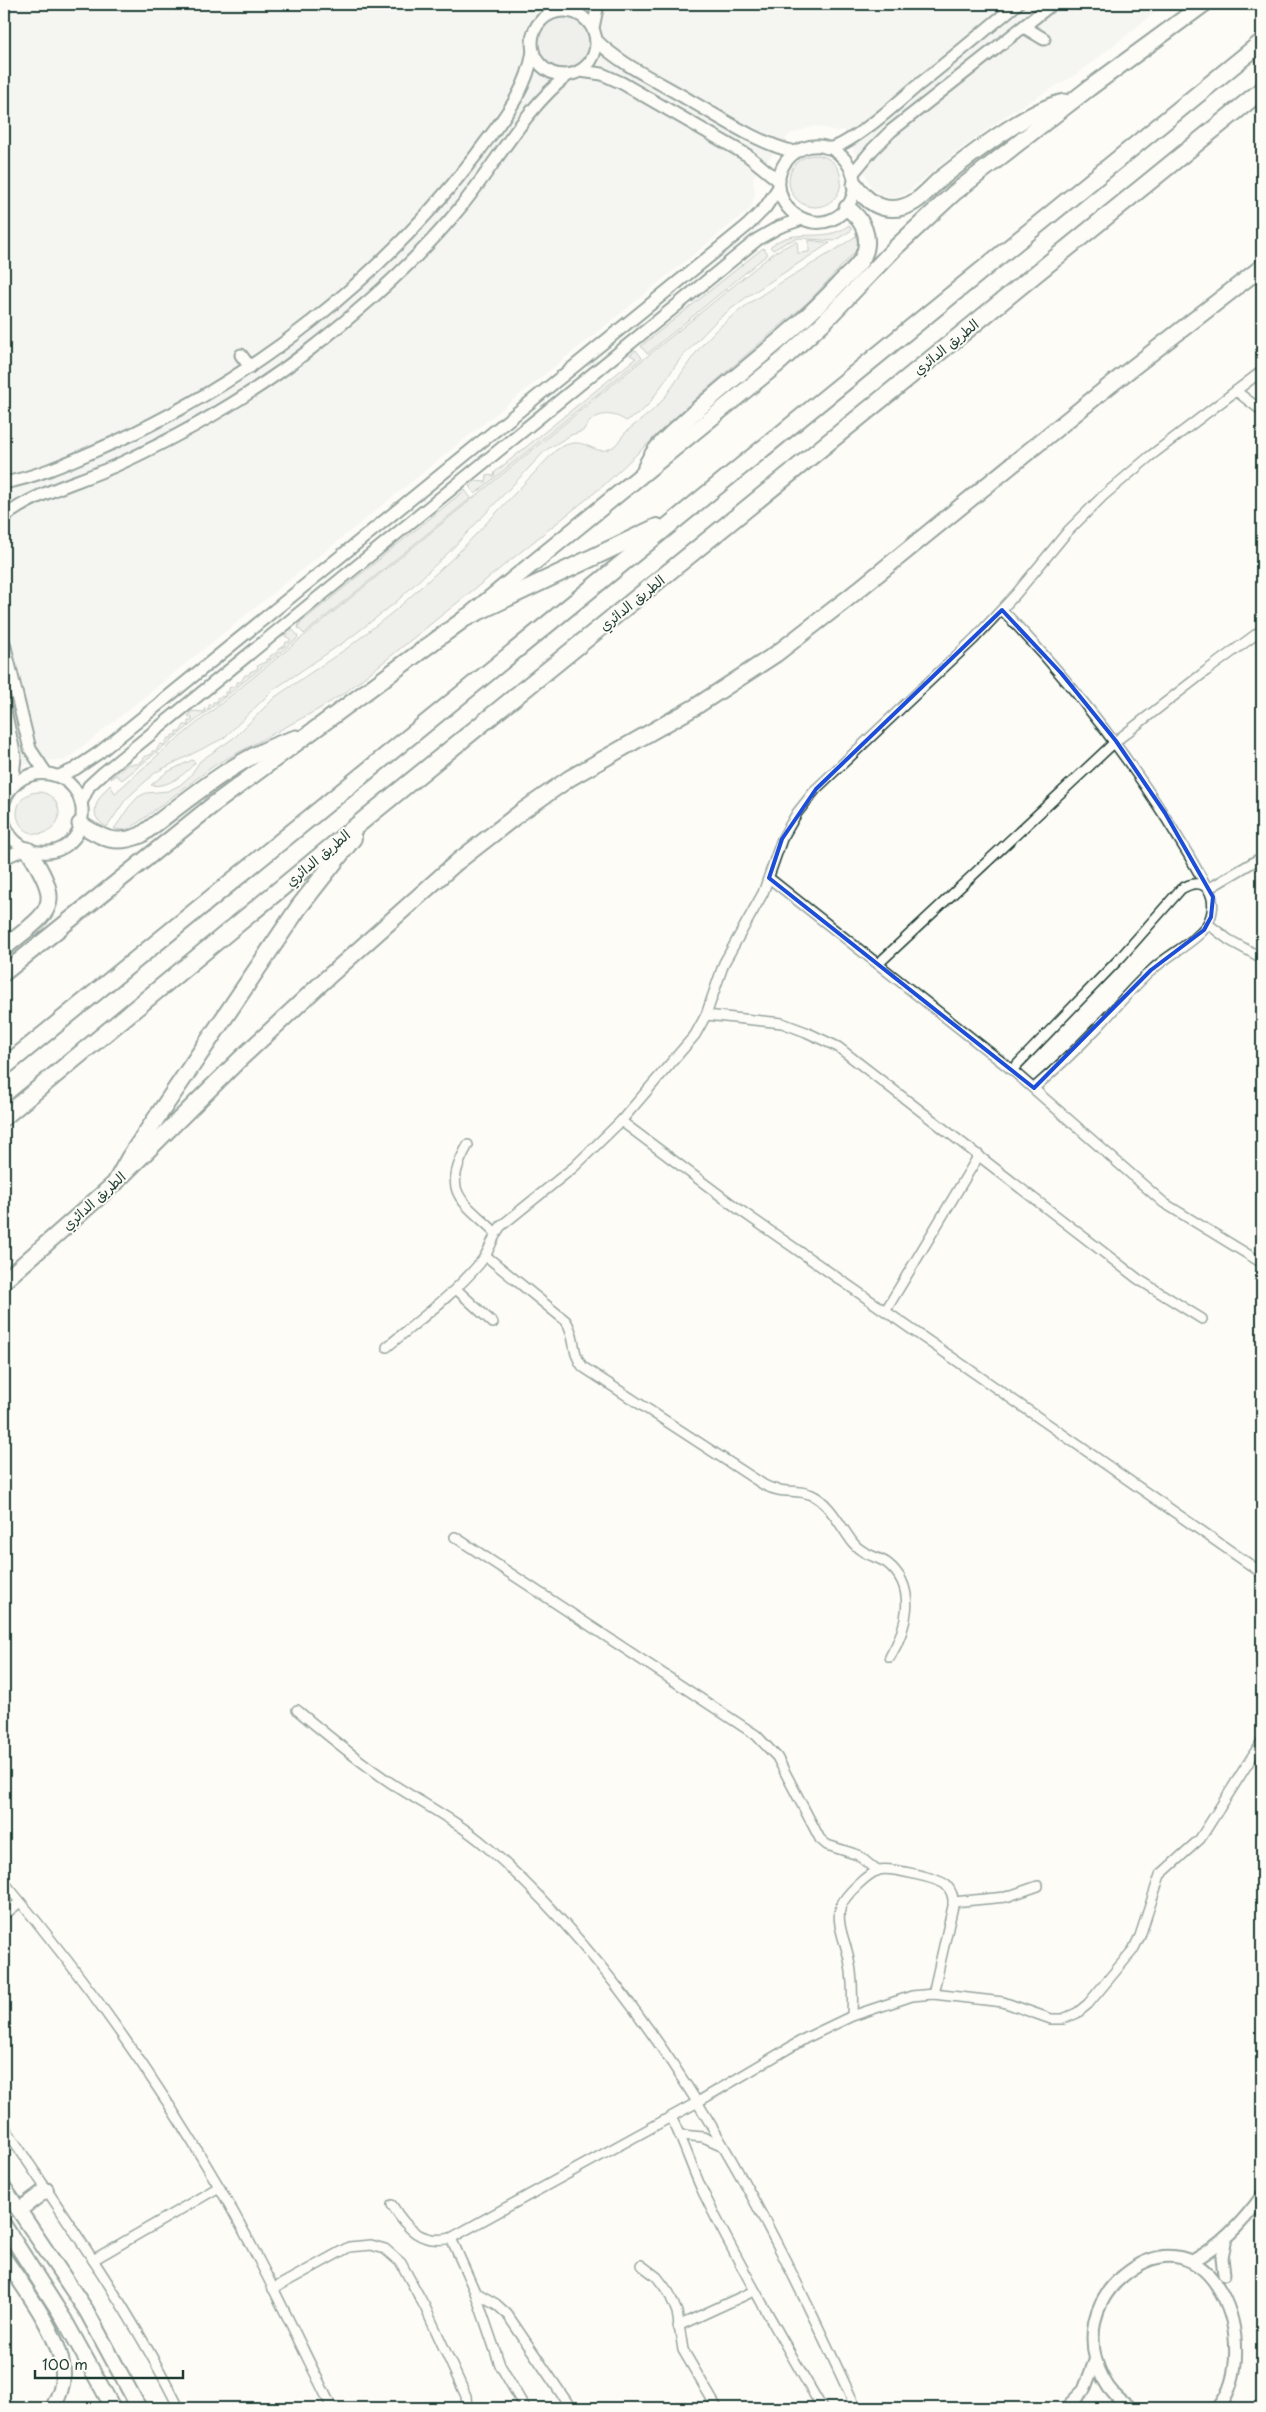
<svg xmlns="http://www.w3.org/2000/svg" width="1266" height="2412" font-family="'Playpen Sans','Playpen Sans Arabic',sans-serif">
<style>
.built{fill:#eceee9}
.green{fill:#dde0db;stroke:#7e8e88}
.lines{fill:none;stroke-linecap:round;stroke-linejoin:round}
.minor-casing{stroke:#1f3d34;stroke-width:12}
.tertiary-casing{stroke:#1f3d34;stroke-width:15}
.primary-casing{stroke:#1f3d34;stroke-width:18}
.trunk-casing{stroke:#1f3d34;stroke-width:19}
.motorway-casing{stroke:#1f3d34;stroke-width:20}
.minor{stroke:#fdfcf7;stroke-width:9}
.tertiary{stroke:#fdfcf7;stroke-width:11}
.primary{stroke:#fdfcf7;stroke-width:14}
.trunk{stroke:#fdfcf7;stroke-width:15}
.motorway{stroke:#fdfcf7;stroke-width:16}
.marked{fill:none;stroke:#1d4ed8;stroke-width:4;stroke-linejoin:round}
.labels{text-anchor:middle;stroke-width:4;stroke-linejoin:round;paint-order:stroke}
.street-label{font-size:14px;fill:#1f3d34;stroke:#fdfcf7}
</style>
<rect width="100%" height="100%" fill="#fdfcf7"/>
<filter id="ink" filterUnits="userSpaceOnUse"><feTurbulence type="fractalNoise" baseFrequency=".02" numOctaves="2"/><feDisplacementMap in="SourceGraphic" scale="10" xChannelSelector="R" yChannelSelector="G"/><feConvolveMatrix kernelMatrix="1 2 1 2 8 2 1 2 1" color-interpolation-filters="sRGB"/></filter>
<g filter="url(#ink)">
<path class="built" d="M 4,4 L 1166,4 L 1077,74 L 1011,112 L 950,157 L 905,194 L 893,198 L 882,195 L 872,188 L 844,130 L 835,131 L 815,126 L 790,134 L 753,178 L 755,195 L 750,209 L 72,755 L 63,761 L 51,760 L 4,769 Z"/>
<g class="green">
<circle cx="564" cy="42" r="26"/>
<circle cx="815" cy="181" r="26"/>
<path d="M 849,225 L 852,230 L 834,241 L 799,238 L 787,242 L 773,250 L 770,247 C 794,225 824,245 849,225 Z"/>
<path d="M 856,236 L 858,245 L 855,252 L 808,302 L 696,398 L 603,486 L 346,692 L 319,709 L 215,765 L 131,828 L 124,830 L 114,829 L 129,807 L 138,797 L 146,793 L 168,791 L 180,785 L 190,776 L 200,761 L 235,737 L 275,697 L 350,646 L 398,608 L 456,555 L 556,450 C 587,430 591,460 613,447 C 619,443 622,435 628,430 C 639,421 650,414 660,403 C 679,380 692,353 715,331 C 756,292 810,268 856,236 Z"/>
<path d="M 809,240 L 830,243 L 748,296 L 717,320 L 680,359 L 649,404 L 640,413 L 626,421 C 610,410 592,413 583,431 L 571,435 L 546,450 L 449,552 L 395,603 L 350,638 L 273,690 L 224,738 L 156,772 L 126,799 L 107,827 C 85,816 98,797 110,785 L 115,793 L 159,754 L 775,252 L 797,241 L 798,253 L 809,252 Z"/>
<path d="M 763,248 L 768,254 L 647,354 L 641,346 Z"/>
<path d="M 636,350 L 642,358 L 475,494 L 469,486 L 475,481 L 486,482 L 487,475 L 494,476 L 495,472 L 636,358 L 630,355 Z"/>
<path d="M 465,490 L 471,498 L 304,634 L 298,628 L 299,624 Z"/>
<path d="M 293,630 L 298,636 L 297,639 L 122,780 L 116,775 L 111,779 L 110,778 L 128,764 L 139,764 L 140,761 L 143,761 L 144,757 L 152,754 L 152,751 L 156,751 L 160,744 L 164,745 L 168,738 L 172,738 L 172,735 L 176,735 L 176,731 L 180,732 L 184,725 L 188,725 L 188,721 L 192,721 L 192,718 L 188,716 L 192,711 L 204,712 L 205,708 L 209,709 L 209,705 L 213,705 L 213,702 L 217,702 L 217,698 L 225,696 L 225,692 L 229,692 L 229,688 L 237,685 L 237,682 L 241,682 L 245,675 L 249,675 L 250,672 L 257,669 L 258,665 L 266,662 L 266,659 L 270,659 L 270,656 L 278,652 L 278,649 L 285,646 L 286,642 L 290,642 L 290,639 L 285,636 Z"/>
<path d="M 192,760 L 195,762 L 194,764 C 183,776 167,788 151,785 L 167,772 Z"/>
<circle cx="38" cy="813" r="21"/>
</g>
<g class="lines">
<defs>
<g id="minor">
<path d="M 1236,391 L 1262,411"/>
<path d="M 1002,610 C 1084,694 1151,786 1208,889 L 1262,857"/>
<path d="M 769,878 L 1012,1070 L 1164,1203 L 1262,1263"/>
<path d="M 1208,924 L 1229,940 L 1262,958"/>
<path d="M 878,964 L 1116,741 L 1206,671 L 1262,630"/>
<path d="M 706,1015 L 782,1023 L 806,1032 L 838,1047 L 1138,1279 L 1202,1319"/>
<path d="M 1012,1070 L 1121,957 L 1181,889 C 1211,870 1221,906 1205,928 C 1195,942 1166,956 1152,970 C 1132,987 1115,1009 1097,1028 C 1077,1049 1056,1069 1034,1088"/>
<path d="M 621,1121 L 737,1208 L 1262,1573"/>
<path d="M 468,1145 C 440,1193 462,1200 496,1233"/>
<path d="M 486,1256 L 566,1321 C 576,1335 571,1353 583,1367 L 764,1485 C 783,1495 796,1488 812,1495 C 830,1503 842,1529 854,1544 C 863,1555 876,1556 887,1563 C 918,1587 907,1628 890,1657"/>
<path d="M 456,1289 L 493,1323"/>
<path d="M 886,1310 L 979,1155"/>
<path d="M 387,1347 C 419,1320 453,1295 480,1263 C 490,1252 492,1237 501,1226 L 574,1167 L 621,1121 L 695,1035 L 706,1015 L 724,963 L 763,893 L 782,839 L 797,813 L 816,789 L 974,639 L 1016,594 L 1068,531 L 1103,496 L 1149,457 L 1262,371"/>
<path d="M 455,1537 L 756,1735 L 777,1757 L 820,1839 L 827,1845 L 858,1855 L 877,1871"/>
<path d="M 297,1710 C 327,1735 358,1761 391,1783 C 423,1804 457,1821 486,1846 C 657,1996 763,2205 856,2408"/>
<path d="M 4,1882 C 84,1977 156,2078 218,2185 C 260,2257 295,2334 332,2408"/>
<path d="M 953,1902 L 1006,1897 L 1038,1886"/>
<path d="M 4,1915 L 20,1902"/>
<path d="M 852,2016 C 853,1997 853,1978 849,1959 C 846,1943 835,1922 841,1906 C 845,1895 868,1873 879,1870 C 889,1867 938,1878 946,1885 C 952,1891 954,1898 953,1906 L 933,1994"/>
<path d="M 671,2117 C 684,2142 692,2169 704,2194 C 740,2267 781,2338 822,2408"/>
<path d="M 4,2126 C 65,2218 130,2309 179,2408"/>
<path d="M 681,2135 L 703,2137 L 721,2145"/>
<path d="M 392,2205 C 406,2228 421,2245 451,2238 L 696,2103 L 806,2038 L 852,2016 L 912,1996 L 933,1994 L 1003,2002 L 1051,2019 L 1063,2019 L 1077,2013 L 1088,2004 L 1133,1950 L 1140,1936 L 1160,1875 L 1200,1839 L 1262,1741"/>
<path d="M 451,2238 L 475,2292 L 500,2365 L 525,2408"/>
<path d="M 93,2260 L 219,2187"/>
<path d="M 641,2265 L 657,2277 L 669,2293 L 677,2312 L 683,2350 L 717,2408"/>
<path d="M 273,2289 L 349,2247 L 371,2245 L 385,2249 L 401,2263 L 425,2307 L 466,2396 L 467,2408"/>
<path d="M 475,2292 L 496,2304 L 507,2314 L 571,2408"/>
<path d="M 678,2326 L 754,2291"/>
</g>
<g id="tertiary">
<circle cx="564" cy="43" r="32"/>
<path d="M 1024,27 L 1044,39"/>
<path d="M 593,28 L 598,4"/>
<path d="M 596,40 C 622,66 658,81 689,100 C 723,119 757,143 795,152"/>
<path d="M 580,71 L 602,74 L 622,83 L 747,155 L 779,181"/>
<path d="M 831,148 C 880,178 843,239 801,218 C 778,207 771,176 789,158 C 797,149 809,145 820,146 C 824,146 828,149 831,148 C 839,147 849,140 855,136 C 877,122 897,103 917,86 C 951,59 984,31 1017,4"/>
<path d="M 853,173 L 873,149 L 891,131 L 1052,4"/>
<path d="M 241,355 L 250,367"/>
<path d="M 4,483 C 41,476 78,458 113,443 C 255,378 381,279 476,155 C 500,122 527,93 533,51"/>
<path d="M 4,517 C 36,492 80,482 117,465 C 184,434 249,397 308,351 C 362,309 415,263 459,209 C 494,167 525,108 568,75"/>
<path d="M 4,643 L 30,749 L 46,773"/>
<path d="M 4,706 L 15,757 L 12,786"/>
<path d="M 59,776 L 75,769 L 100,752 L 748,225 L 765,208 L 779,187"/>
<path d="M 4,802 C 20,755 87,770 82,818 C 77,862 16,864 4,822"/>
<path d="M 81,803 L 89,786 L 102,774 L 758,239 L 779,227 L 802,219"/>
<path d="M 4,858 L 24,849"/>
<path d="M 1194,2260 C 1222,2245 1244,2221 1262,2196"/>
<path d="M 1224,2274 L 1222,2258 L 1226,2237"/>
<path d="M 4,2406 L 7,2408"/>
<path d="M 1066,2408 L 1084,2390 L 1095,2361"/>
<path d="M 1131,2408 C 1107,2394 1093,2366 1093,2338 C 1093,2314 1104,2291 1123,2276 C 1210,2204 1266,2348 1218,2408"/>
</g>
<g id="primary">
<path d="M 4,2188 L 86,2310 L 139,2408"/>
<path d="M 19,2210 L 46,2190"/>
<path d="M 4,2225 L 64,2319 L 113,2408"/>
<path d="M 4,2258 C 23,2286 64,2340 63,2375 C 63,2387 58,2397 53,2408"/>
</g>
<g id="trunk">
<path d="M 855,185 C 866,201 882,213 903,207 C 918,203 928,190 939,180 C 968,157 1029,109 1064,102"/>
<path d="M 646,467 C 653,448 670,435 685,421 C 735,375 792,335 838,285 C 846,276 858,267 863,257 C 872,238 863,219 847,208"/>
<path d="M 80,824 C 103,838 114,846 141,835 C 189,799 237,756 296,738"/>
<path d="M 4,948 C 51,910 65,907 28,850"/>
<path d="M 4,973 L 214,804 L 467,617 L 779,363 L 824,322 L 895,248 L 954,193 L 1088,89 L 1204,4"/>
<path d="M 4,1281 L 116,1182 L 238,1061 L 328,977 L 457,862 L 521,812 L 570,778 L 695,707 L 776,654 L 847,599 L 1109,386 L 1262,267"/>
</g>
<g id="motorway">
<path d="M 467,617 L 657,527"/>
<path d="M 4,1067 L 1262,42"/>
<path d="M 4,1117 L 372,813 L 1262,90"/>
<path d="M 116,1182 L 130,1157 L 299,907 L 353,838"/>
</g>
</defs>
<use href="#minor" class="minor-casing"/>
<use href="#tertiary" class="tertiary-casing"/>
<use href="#primary" class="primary-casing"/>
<use href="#trunk" class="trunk-casing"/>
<use href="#motorway" class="motorway-casing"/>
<use href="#minor" class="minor"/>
<use href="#tertiary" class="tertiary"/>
<use href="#primary" class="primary"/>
<use href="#trunk" class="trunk"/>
<use href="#motorway" class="motorway"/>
</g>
</g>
<path d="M0 0H1266V2412H0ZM 1002,610 L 1061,673 L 1116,741 L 1165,813 L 1213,897 L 1211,917 L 1204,930 L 1151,970 L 1034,1088 L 769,878 L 782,839 L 816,789 Z" fill="#fdfcf7" fill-opacity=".55" fill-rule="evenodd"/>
<path class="marked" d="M 1002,610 L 1061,673 L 1116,741 L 1165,813 L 1213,897 L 1211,917 L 1204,930 L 1151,970 L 1034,1088 L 769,878 L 782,839 L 816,789 Z"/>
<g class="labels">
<g class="street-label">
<text transform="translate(946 347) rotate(-39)" y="5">الطريق الدائري</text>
<text transform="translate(632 603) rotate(-39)" y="5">الطريق الدائري</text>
<text transform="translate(318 858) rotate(-40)" y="5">الطريق الدائري</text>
<text transform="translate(94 1201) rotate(-42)" y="5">الطريق الدائري</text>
</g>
</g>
<rect width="1266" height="2412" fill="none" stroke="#fdfcf7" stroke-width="20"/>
<rect x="10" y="10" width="1246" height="2392" fill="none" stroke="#1f3d34" stroke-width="2" filter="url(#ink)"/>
<path d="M35 2370v8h148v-8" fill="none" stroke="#1f3d34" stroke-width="2.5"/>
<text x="42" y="2370" font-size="15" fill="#1f3d34" stroke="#fdfcf7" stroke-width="4" paint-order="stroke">100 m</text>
</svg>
